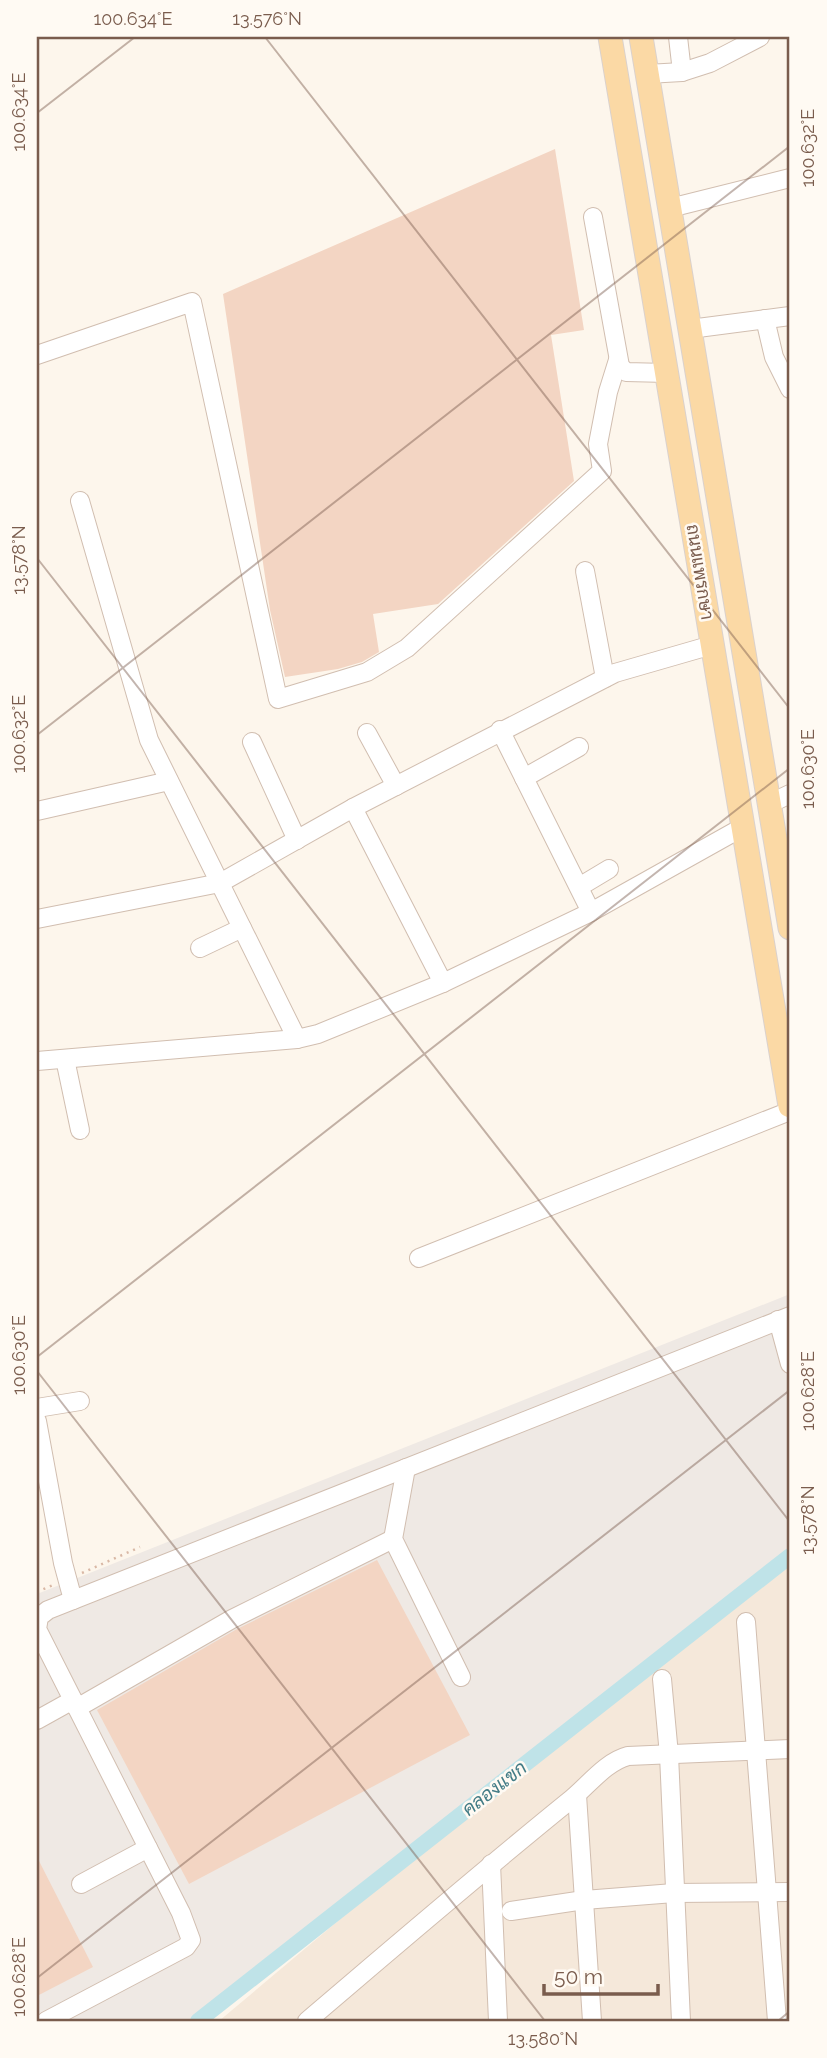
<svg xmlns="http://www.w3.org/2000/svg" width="827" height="2058" font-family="Raleway,Sarabun,sans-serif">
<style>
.residential{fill:#f5e8da}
.industrial{fill:#efe9e4}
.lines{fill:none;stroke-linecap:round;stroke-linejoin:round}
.canal{stroke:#bfe3e8;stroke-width:16}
.building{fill:#f3d5c3}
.minor-casing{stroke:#d1beb0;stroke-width:20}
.major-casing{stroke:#dad1cd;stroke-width:25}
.path{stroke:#d9b8a5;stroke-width:2.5;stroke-dasharray:2 5;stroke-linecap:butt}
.minor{stroke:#fff;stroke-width:18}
.major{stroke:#fbd9a5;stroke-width:23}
.ticks{fill:none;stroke:#7a5c4d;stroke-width:2;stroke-opacity:0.45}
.labels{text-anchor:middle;stroke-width:5;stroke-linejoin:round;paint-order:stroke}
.street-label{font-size:18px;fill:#7a5c4d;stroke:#fffaf3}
.water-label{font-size:19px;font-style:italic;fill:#437c86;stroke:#fffaf3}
.neatline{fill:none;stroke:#7a5c4d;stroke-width:2.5}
.ticks-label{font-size:18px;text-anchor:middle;fill:#7a5c4d}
</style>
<rect width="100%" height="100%" fill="#fdf6ec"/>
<path class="residential" d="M 790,1567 L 790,2021 L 219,2021 L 451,1826 L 766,1577 Z"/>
<path class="industrial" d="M 790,1294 L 790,1547 L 199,2021 L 37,2021 L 37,1594 Z"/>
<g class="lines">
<path class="canal" d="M 198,2021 L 790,1556"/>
</g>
<g class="building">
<path d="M 555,149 L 584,330 L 551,335 L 574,481 L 438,604 L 373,614 L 379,652 L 362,662 L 338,669 L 285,677 L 270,610 L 223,294 Z"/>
<path d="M 377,1560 L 470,1735 L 189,1884 L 97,1710 L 237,1629 Z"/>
<path d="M 37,1857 L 93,1967 L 37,1996 Z"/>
</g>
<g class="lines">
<defs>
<g id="minor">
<path d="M 678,37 L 682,72"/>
<path d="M 647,74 L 682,72 L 710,63 L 760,37"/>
<path d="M 670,208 L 790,178"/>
<path d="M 593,217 L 620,366 L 626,372 L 667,373"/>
<path d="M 765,319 L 774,357 L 790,389"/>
<path d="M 690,329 L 790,316"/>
<path d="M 37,355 L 192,302 L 278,699 L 367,672 L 407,648 L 602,471 L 598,444 L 608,392 L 618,360"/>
<path d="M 80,501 L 149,740 L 297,1039"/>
<path d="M 585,571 L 605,678"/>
<path d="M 500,730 L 591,912"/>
<path d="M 367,733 L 396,786"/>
<path d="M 252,742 L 297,840"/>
<path d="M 524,778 L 579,747"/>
<path d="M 769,804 L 790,794"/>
<path d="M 353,808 L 443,983"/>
<path d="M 37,811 L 169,781"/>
<path d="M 579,887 L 609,869"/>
<path d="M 37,919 L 220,883 L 353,808 L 615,673 L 712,645"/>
<path d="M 200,948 L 242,928"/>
<path d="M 65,1059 L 80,1130"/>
<path d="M 37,1061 L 297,1039 L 318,1034 L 443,983 L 591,912 L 743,827"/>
<path d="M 419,1258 L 790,1111"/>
<path d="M 778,1320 L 790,1364"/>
<path d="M 37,1408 L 80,1401"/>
<path d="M 37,1421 L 63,1563 L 73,1600"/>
<path d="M 406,1468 L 393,1539 L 461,1677"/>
<path d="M 746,1622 L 777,2021"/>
<path d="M 662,1679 L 669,1755 L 681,2021"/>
<path d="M 77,1708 L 232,1619 L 393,1539"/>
<path d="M 37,1720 L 73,1700"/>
<path d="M 577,1795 L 592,2021"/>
<path d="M 491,1864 L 498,2021"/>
<path d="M 81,1884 L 148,1848"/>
<path d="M 511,1911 L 584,1900 L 674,1893 L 790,1892"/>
<path d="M 46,2021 L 186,1947 L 191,1940 L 181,1913 L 37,1629 L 39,1617 L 48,1610 L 790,1316"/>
<path d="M 307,2021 C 394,1947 480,1873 569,1801 C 587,1787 605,1762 628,1756 L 790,1749"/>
</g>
<g id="major">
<path d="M 610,37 L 790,1106"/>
<path d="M 641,37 L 790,928"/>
</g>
</defs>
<use href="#minor" class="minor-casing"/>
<use href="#major" class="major-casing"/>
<g class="path">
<path d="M 82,1573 L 140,1547"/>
<path d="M 37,1592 L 53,1585"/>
</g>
<use href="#minor" class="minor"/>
<use href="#major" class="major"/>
</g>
<path class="ticks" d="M 265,37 L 790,709M 37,113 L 135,37M 37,558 L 790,1522M 37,735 L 790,146M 37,1357 L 790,768M 37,1371 L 545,2021M 37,1978 L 790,1390M 778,2021 L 790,2011"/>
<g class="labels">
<g class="street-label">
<text transform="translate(700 572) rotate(81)" y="6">ถนนแพรกษา</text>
</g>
<g class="water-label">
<text transform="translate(494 1788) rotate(-38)" y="7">คลองแขก</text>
</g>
</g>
<rect width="827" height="2058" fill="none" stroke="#fffaf3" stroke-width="77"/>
<path d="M544 1984v10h114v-10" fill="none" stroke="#7a5c4d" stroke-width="3.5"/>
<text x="554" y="1984" font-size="21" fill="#7a5c4d" stroke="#fffaf3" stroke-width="5" paint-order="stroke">50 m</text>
<rect x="38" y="38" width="750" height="1982" class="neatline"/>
<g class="ticks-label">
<text x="133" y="25">100.634°E</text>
<text x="267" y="25">13.576°N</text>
<text transform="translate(19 112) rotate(-90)" y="6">100.634°E</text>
<text transform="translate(808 148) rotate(-90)" y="6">100.632°E</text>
<text transform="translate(19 560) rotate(-90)" y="6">13.578°N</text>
<text transform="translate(19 734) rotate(-90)" y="6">100.632°E</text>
<text transform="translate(808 769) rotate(-90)" y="6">100.630°E</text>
<text transform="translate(19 1355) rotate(-90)" y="6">100.630°E</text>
<text transform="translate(808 1391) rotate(-90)" y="6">100.628°E</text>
<text transform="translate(808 1520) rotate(-90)" y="6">13.578°N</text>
<text transform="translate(19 1977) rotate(-90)" y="6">100.628°E</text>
<text x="543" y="2045">13.580°N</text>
</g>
</svg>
